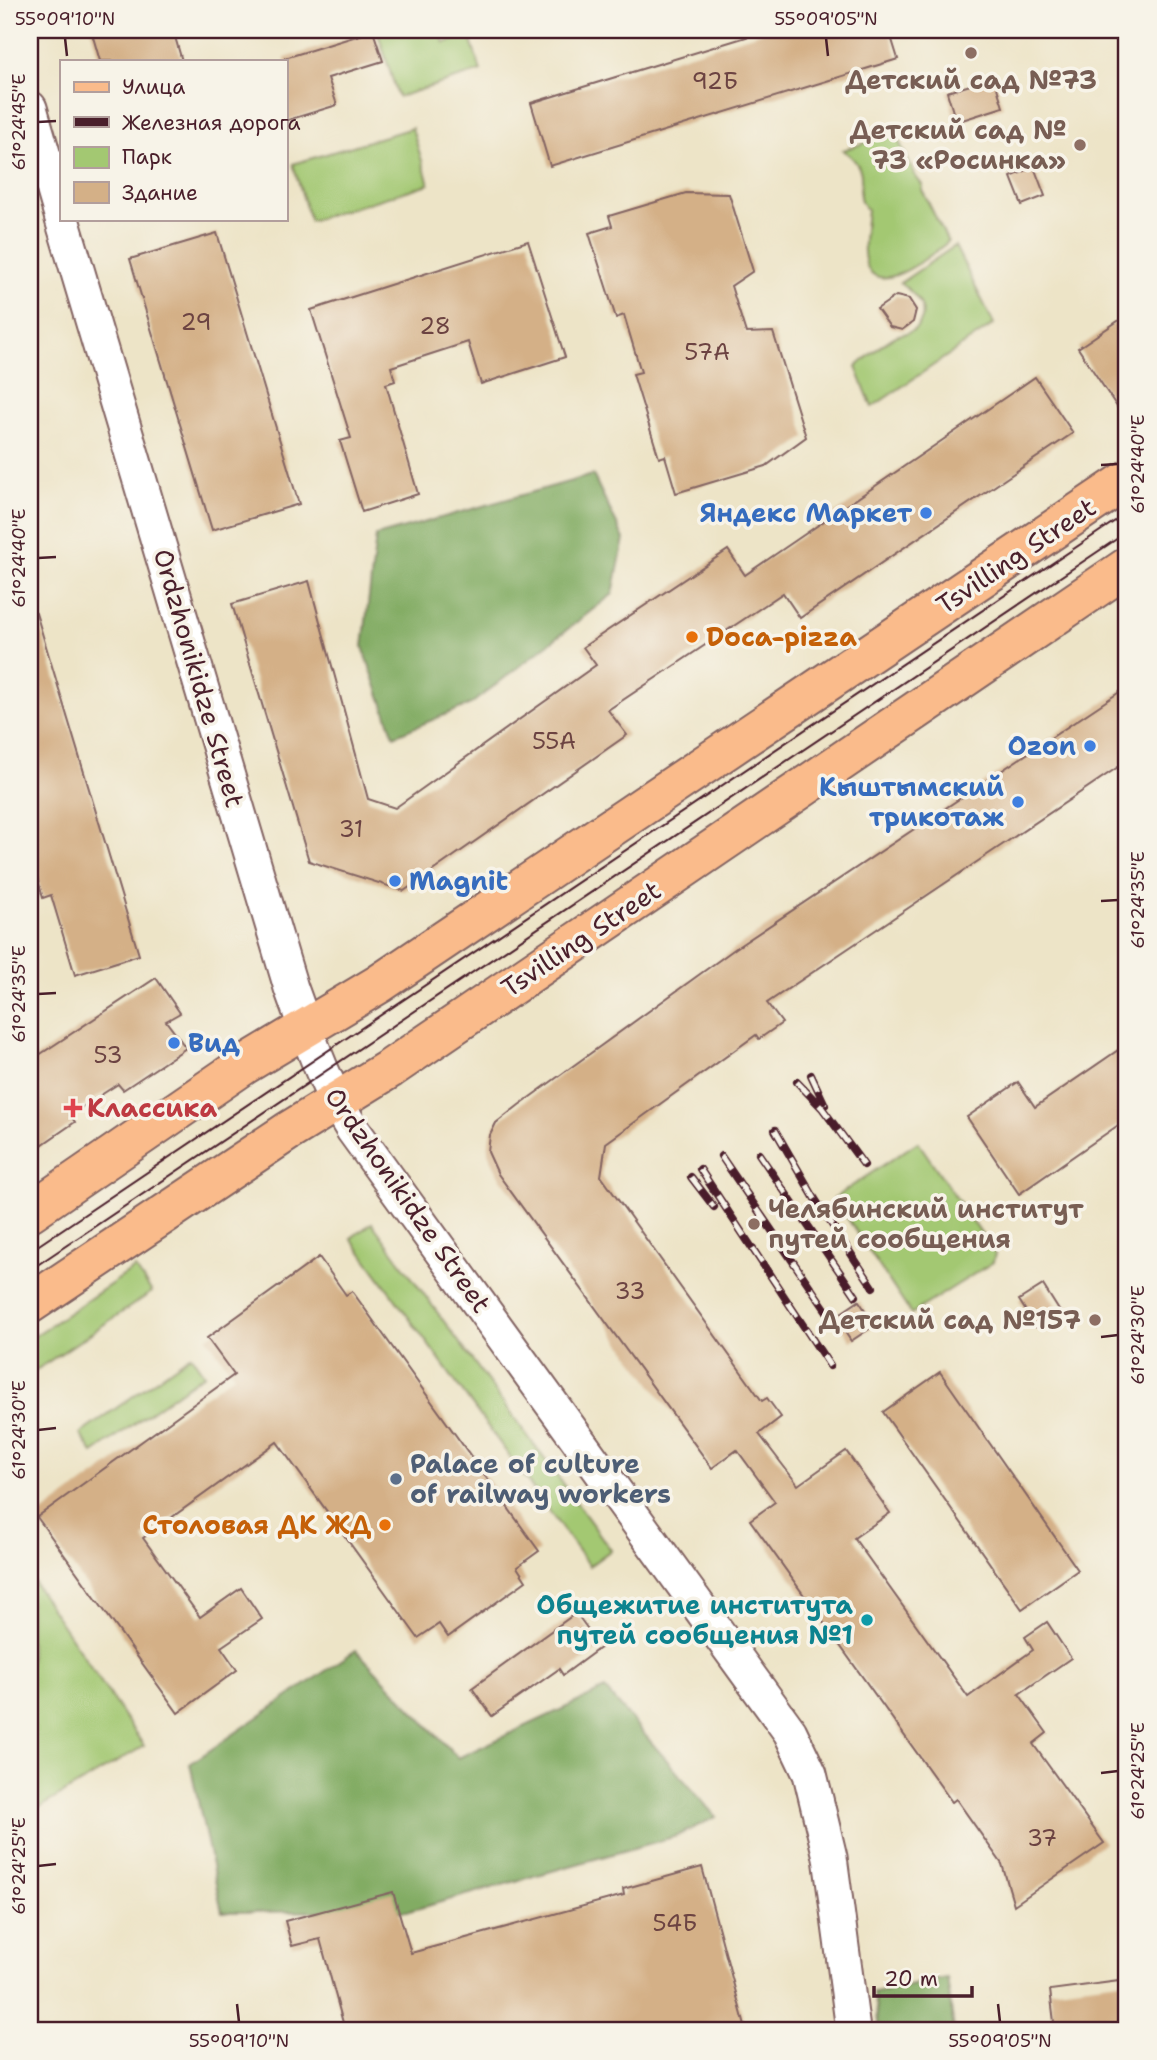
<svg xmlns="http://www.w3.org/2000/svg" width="1157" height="2060" font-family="'Shantell Sans',sans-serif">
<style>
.green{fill:#a3c872;stroke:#76744e;stroke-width:2}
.forest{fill:#82ac64;stroke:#666648;stroke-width:2}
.building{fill:#d4b087}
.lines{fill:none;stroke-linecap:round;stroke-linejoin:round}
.minor-casing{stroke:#836462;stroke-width:37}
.major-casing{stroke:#836462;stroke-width:42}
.minor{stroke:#fff;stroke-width:33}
.major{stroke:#fabb8b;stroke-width:38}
.tram{stroke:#4a1f2b;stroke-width:2}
.rail-casing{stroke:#4a1f2b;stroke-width:8}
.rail{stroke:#f7f3e8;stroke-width:5;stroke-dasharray:16;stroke-linecap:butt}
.ticks{fill:none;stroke:#4a1f2b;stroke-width:2.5}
.education-dot{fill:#8d6e63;stroke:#f7f3e8;stroke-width:2.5}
.shop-dot{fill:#3f7fe0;stroke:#f7f3e8;stroke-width:2.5}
.food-dot{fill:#e8710a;stroke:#f7f3e8;stroke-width:2.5}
.health-dot{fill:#e0444e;stroke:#f7f3e8;stroke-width:2.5}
.service-dot{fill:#5c6f8a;stroke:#f7f3e8;stroke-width:2.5}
.culture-dot{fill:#0f9aa8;stroke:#f7f3e8;stroke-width:2.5}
.labels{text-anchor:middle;stroke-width:7;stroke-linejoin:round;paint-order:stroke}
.number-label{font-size:23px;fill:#6c4342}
.education-label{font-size:26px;font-weight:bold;fill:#785e54;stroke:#f7f3e8;text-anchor:end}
.shop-label{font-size:26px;font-weight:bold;fill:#366cbe;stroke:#f7f3e8;text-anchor:end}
.street-label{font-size:26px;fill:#4a1f2b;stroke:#f7f3e8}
.food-label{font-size:26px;font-weight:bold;fill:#c56008;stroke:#f7f3e8;text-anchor:start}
.health-label{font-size:26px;font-weight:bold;fill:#be3a42;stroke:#f7f3e8;text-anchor:start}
.service-label{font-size:26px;font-weight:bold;fill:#4e5e75;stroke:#f7f3e8;text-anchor:start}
.culture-label{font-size:26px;font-weight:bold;fill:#0d838f;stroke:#f7f3e8;text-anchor:end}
.neatline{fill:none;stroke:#4a1f2b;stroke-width:2.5}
.ticks-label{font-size:18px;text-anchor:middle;fill:#4a1f2b}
</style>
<rect width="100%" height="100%" fill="#f7f3e8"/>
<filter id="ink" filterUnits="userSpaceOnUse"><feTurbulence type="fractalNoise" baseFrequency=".0143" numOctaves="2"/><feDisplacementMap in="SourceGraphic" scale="14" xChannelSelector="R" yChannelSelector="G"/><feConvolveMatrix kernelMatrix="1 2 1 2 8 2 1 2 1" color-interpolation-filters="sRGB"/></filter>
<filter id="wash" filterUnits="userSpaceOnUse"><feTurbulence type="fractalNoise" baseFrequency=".00686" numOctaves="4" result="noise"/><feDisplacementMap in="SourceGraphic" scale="28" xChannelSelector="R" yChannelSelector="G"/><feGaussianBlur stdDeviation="1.57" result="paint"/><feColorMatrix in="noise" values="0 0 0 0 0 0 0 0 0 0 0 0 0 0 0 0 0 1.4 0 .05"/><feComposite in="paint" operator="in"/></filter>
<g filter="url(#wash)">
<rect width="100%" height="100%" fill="#ede4c7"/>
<g class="green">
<path d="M 377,30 L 440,30 L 444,43 L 469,35 L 481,71 L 398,97 Z"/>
<path d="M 412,128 L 429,184 L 310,221 L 293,164 Z"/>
<path d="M 895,133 L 916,177 L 923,186 L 922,190 L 948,242 C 932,254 878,300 866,264 C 861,248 866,225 867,209 C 847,192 879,176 843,150 Z"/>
<path d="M 955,246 L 994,324 L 872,407 L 856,367 C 868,357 882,343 896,336 C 902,333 910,334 916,328 C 933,310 914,293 900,283 Z"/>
<path d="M 918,1142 L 995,1254 L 993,1262 L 911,1314 L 834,1198 Z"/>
<path d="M 372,1223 L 611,1550 L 589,1566 L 351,1238 Z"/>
<path d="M 135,1268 L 152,1292 L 30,1374 L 30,1339 Z"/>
<path d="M 191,1355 L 204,1374 L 93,1453 L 80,1434 Z"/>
<path d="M 30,1577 L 144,1746 L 30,1813 Z"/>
</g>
<g class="forest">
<path d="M 593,475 L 624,539 L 613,594 L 471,704 L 394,736 L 363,647 L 376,536 Z"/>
<path d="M 356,1650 L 458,1758 L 605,1689 L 716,1817 L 677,1836 L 409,1911 L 222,1912 L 190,1764 Z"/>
<path d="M 947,1978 L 954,2030 L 879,2030 L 874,1993 Z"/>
</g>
<g id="blocks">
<g class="building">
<path d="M 91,30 L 173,30 L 182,61 L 100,61 Z"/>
<path d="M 769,30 L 889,30 L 898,59 L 550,166 L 531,103 Z"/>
<path d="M 373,31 L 383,61 L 328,78 L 337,105 L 285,121 L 285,58 Z"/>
<path d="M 994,78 L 1003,107 L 956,122 L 947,92 Z"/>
<path d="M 1034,167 L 1045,196 L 1022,205 L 1011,177 Z"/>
<path d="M 686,193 L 729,194 L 753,271 L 731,286 L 746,333 L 773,332 L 806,437 L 766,466 L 676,493 L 665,456 L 659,458 L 633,374 L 641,372 L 624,315 L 616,318 L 589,233 L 612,226 L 609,216 Z"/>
<path d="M 217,233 L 299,504 L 212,530 L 130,259 Z"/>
<path d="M 528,241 L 565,357 L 481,384 L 468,342 L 391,367 L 395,381 L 386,384 L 418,494 L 362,512 L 340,441 L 351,438 L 311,310 Z"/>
<path d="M 896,296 L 909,299 L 916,310 L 913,322 L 902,330 L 890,327 L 877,309 Z"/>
<path d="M 1127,315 L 1127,422 L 1078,348 Z"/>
<path d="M 1035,377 L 1073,433 L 800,618 L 783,593 L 608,710 L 627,735 L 404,891 L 309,861 L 232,604 L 309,581 L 368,799 L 395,808 L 596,665 L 583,647 L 728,550 L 745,575 Z"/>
<path d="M 36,613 L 139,955 L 75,975 L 51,895 L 43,898 L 30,853 L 30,614 Z"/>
<path d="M 1127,687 L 1127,761 L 767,1003 L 782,1023 L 759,1039 L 756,1035 L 606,1143 L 601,1176 L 762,1401 L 767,1398 L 781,1417 L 759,1434 L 798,1485 L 846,1451 L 890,1513 L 854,1538 L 968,1697 L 1033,1650 L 1025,1637 L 1047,1622 L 1071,1658 L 1019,1694 L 1047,1733 L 1033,1744 L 1104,1843 L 1014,1905 L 1002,1864 L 956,1799 L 952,1802 L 750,1520 L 775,1502 L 737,1450 L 712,1468 L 498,1174 L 488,1152 L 490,1135 L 496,1123 L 519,1105 L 736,948 Z"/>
<path d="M 156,978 L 180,1013 L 166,1021 L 186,1048 L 123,1090 L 118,1084 L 70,1115 L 75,1122 L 30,1153 L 30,1061 Z"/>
<path d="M 1127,1044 L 1127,1119 L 1019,1194 L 967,1117 L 1018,1082 L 1035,1107 Z"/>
<path d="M 319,1257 L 346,1295 L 352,1291 L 539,1551 L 517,1567 L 526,1581 L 448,1637 L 439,1624 L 418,1638 L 277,1442 L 143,1538 L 200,1617 L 241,1588 L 262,1619 L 221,1647 L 237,1670 L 178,1713 L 37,1517 L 234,1375 L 207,1338 Z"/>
<path d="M 1043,1285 L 1060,1312 L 1036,1327 L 1019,1300 Z"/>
<path d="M 859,1301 L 875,1325 L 851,1341 L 835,1317 Z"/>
<path d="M 940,1372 L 1078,1570 L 1022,1609 L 883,1412 Z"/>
<path d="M 576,1613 L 601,1647 L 563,1675 L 559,1669 L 492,1716 L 472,1688 Z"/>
<path d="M 702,1867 L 746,2030 L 345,2030 L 320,1939 L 292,1946 L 285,1921 L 393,1892 L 411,1953 L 624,1895 L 623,1889 Z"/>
<path d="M 1127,1980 L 1127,2030 L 1055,2030 L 1050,1990 Z"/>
</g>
</g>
</g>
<g filter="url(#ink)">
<use href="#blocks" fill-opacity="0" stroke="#836462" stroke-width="2"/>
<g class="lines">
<defs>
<g id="minor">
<path d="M 30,108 L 61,215"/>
<path d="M 62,219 L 291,988 C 309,1037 324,1085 353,1130 L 790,1732 L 810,1774 L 830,1857 L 853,2030"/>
</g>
<g id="major">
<path d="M 30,1212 L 244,1065 L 379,984 L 1127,480"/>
<path d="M 30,1304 L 287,1132 L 391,1068 L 1127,567"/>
</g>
</defs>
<use href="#minor" class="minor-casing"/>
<use href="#major" class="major-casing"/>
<use href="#minor" class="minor"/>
<use href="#major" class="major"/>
<g class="tram">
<path d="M 30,1251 L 1127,513"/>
<path d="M 30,1270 L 1127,532"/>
</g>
<defs>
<g id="rail">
<path d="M 811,1075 L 825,1105"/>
<path d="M 797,1082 L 822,1108 L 864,1165"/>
<path d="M 775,1130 L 815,1199 L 873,1287"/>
<path d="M 759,1154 L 856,1296"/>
<path d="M 721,1156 L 828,1313"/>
<path d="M 700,1169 L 830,1366"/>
<path d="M 691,1177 L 714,1207"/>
</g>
</defs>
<use href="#rail" class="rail-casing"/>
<use href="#rail" class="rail"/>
</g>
</g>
<path class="ticks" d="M 65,38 L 67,56M 826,38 L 828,56M 38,122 L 56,121M 1101,465 L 1118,464M 38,558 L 56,557M 1101,901 L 1118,900M 38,994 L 56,993M 1101,1337 L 1118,1335M 38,1430 L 56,1428M 1101,1773 L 1118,1771M 38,1866 L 56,1864M 237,2004 L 239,2022M 998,2004 L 1000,2022"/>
<g class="education-dot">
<circle cx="971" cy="53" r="7"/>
<circle cx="1080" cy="145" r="7"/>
<circle cx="754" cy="1224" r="7"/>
<circle cx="1095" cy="1320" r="7"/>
</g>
<g class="shop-dot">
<circle cx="926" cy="513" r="7"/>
<circle cx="1090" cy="746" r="7"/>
<circle cx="1018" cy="802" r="7"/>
<circle cx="395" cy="881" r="7"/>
<circle cx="174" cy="1043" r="7"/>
</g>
<g class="food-dot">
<circle cx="692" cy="637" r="7"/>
<circle cx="385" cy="1525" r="7"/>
</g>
<path class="health-dot" d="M69.5 1097.5h7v7h7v7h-7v7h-7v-7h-7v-7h7z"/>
<circle class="service-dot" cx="396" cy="1479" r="7"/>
<circle class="culture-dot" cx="867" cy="1620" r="7"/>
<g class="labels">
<g class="number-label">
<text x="715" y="89">92Б</text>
<text x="196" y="330">29</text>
<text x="435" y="334">28</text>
<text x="707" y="360">57А</text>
<text x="554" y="749">55А</text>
<text x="351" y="837">31</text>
<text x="108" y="1063">53</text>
<text x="630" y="1299">33</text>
<text x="1042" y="1846">37</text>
<text x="675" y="1931">54Б</text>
</g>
<g class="education-label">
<text x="971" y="89" text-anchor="middle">Детский сад №73</text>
<text x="1066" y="139">Детский сад №<tspan x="1066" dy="30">73 «Росинка»</tspan></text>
<text x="768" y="1218" text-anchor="start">Челябинский институт<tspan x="768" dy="30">путей сообщения</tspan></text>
<text x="1081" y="1329">Детский сад №157</text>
</g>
<g class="shop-label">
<text x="912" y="522">Яндекс Маркет</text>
<text x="1076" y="755">Ozon</text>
<text x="1004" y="796">Кыштымский<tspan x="1004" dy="30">трикотаж</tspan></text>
<text x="409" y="890" text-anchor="start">Magnit</text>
<text x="188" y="1052" text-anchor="start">Вид</text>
</g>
<g class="street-label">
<text transform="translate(1016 556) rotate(-34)" y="9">Tsvilling Street</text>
<text transform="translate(199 678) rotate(74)" y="9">Ordzhonikidze Street</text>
<text transform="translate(581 939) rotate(-34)" y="9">Tsvilling Street</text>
<text transform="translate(408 1200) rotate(55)" y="9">Ordzhonikidze Street</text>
</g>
<g class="food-label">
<text x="706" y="646">Doca-pizza</text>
<text x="371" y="1534" text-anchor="end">Столовая ДК ЖД</text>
</g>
<g class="health-label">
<text x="87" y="1117">Классика</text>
</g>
<g class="service-label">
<text x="410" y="1473">Palace of culture<tspan x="410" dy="30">of railway workers</tspan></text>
</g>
<g class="culture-label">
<text x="853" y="1614">Общежитие института<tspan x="853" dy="30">путей сообщения №1</tspan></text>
</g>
</g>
<rect width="1157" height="2060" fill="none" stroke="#f7f3e8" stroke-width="77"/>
<rect x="60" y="60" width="228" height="161" fill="#f7f3e8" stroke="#b29e9c" stroke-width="2"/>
<rect x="74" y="82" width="35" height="10" fill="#fabb8b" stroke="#b29e9c" stroke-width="2"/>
<text x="122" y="94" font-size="21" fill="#4a1f2b">Улица</text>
<rect x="74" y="117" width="35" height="10" fill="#4a1f2b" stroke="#b29e9c" stroke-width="2"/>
<text x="122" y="130" font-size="21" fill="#4a1f2b">Железная дорога</text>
<rect x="74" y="147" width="35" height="21" fill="#a3c872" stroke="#b29e9c" stroke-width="2"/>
<text x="122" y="164" font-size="21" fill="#4a1f2b">Парк</text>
<rect x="74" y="182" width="35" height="21" fill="#d4b087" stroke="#b29e9c" stroke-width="2"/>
<text x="122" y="200" font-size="21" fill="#4a1f2b">Здание</text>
<path d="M874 1986v10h98v-10" fill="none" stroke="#4a1f2b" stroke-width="3.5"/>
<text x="884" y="1986" font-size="21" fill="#4a1f2b" stroke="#f7f3e8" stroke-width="5" paint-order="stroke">20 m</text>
<rect x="38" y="38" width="1080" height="1984" class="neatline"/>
<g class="ticks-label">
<text x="65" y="25">55°09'10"N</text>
<text x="826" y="25">55°09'05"N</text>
<text transform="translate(19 122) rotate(-90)" y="6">61°24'45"E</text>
<text transform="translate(1138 464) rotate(-90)" y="6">61°24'40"E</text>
<text transform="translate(19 558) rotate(-90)" y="6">61°24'40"E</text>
<text transform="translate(1138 900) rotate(-90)" y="6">61°24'35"E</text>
<text transform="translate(19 994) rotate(-90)" y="6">61°24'35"E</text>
<text transform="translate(1138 1335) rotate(-90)" y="6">61°24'30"E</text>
<text transform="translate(19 1430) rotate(-90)" y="6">61°24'30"E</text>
<text transform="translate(1138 1771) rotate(-90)" y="6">61°24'25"E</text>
<text transform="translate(19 1866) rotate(-90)" y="6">61°24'25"E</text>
<text x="239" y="2047">55°09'10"N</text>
<text x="1000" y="2047">55°09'05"N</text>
</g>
</svg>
